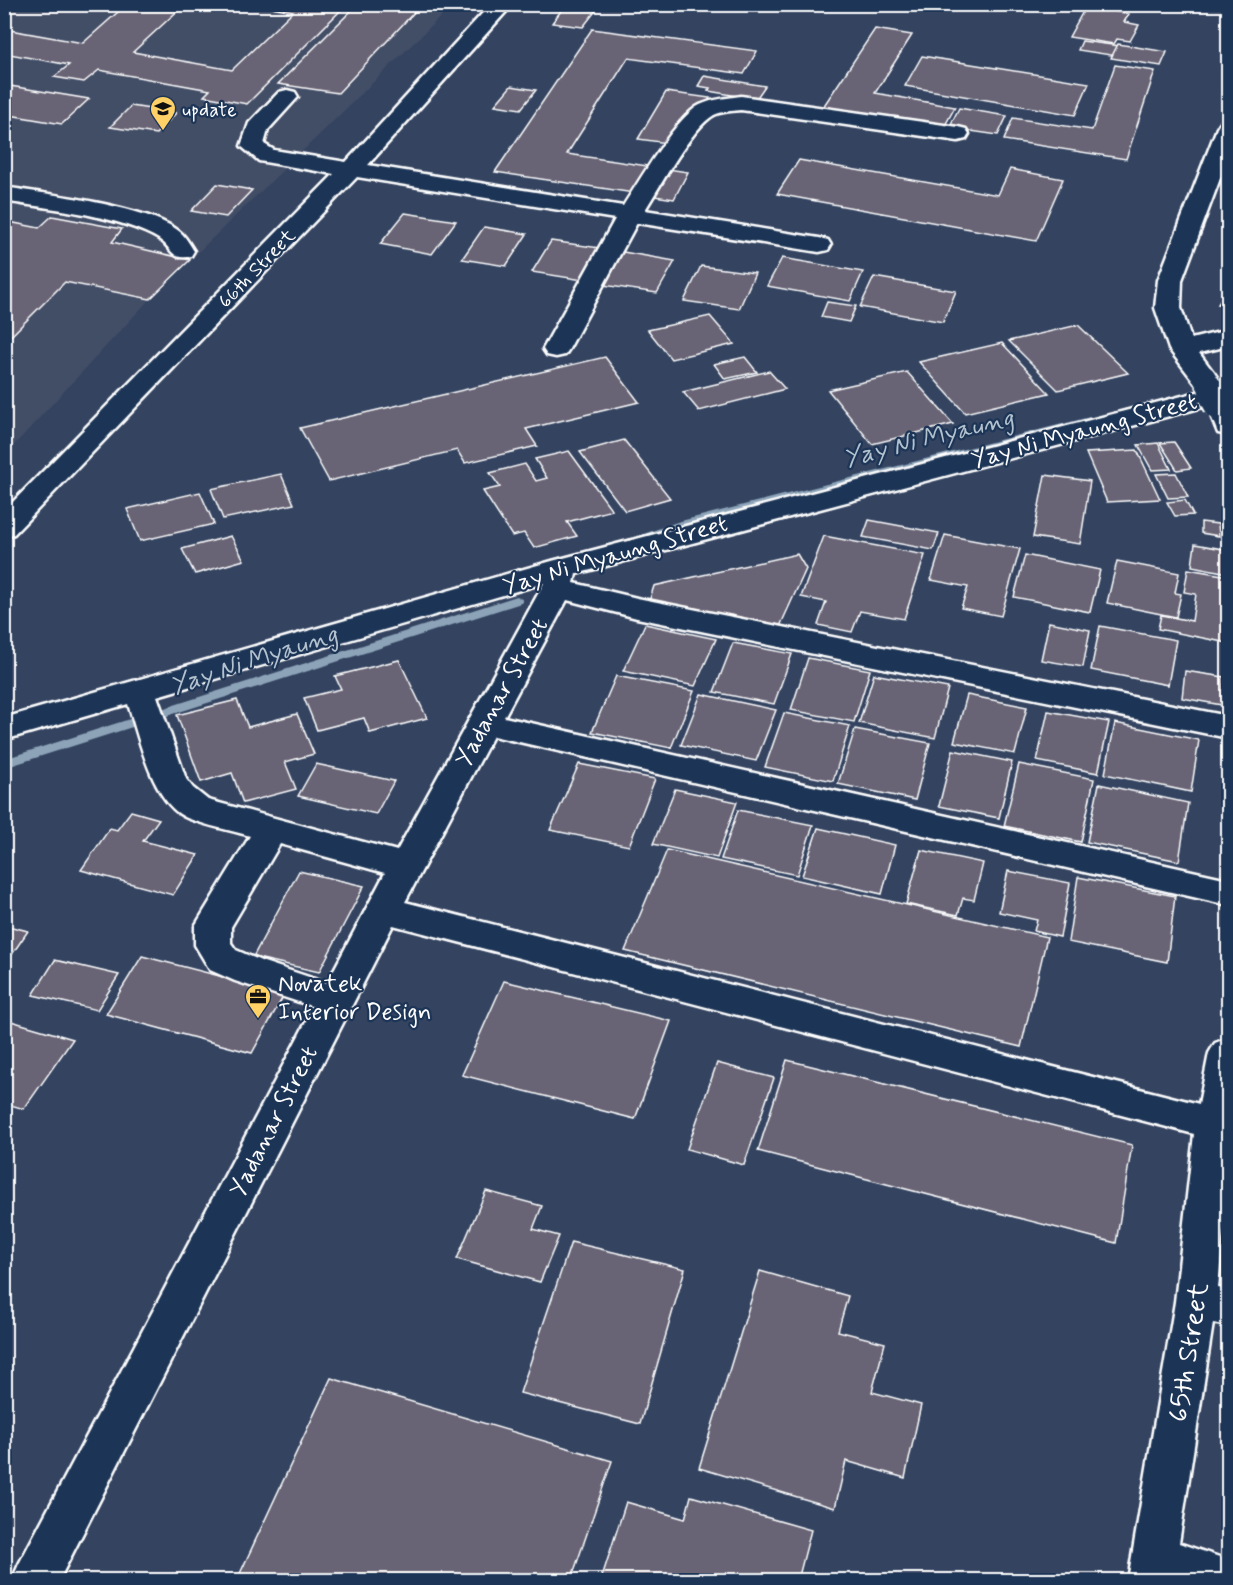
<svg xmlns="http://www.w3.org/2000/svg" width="1233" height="1585" font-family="Mynerve,sans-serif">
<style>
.built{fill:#434d66}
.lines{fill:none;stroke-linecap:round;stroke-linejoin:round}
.stream{fill:#8da4b8;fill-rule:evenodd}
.building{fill:#676374;stroke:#fff;stroke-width:1.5}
.minor-casing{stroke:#fff;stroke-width:5}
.minor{fill:#1d3557;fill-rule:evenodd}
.minor-bridge-far1-casing{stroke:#fff;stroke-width:26;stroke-linecap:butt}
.minor-bridge-casing{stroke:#fff;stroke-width:35;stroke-linecap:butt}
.minor-bridge-far1{stroke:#1d3557;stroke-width:23}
.minor-bridge{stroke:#1d3557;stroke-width:31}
.labels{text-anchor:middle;stroke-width:4.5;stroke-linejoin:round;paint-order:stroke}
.far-poi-label{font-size:20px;fill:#fff;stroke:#1d3557;text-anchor:start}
.far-street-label{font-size:20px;fill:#fff;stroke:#1d3557}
.street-label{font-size:24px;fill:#fff;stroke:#1d3557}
.poi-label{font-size:24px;fill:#fff;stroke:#1d3557;text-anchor:start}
.water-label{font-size:26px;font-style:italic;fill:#b3c2cf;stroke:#1d3557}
.near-street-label{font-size:28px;fill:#fff;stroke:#1d3557}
</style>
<rect width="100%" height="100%" fill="#334360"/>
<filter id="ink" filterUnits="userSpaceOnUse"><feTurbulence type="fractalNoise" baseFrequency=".0167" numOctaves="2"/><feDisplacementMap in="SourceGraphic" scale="12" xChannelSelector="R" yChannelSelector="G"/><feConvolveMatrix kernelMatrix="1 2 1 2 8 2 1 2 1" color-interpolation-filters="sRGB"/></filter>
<g filter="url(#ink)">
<path class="built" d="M 5,5 L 453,5 L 150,299 L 5,455 Z"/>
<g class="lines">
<g class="stream">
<path d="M 1090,417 L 1096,420 L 1094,422 L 685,528 L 642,543 L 636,539 L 638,536 L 677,522 Z"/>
<path d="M 517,596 L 523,600 L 521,603 L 4,768 L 4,759 Z"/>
</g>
</g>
<g class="building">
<path d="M 127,4 L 185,4 L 133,52 L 232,70 L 293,11 L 254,4 L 347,4 L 247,104 L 204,96 L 210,90 L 99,70 L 84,82 L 54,77 L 69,65 L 4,53 L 4,29 L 83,43 Z"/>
<path d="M 358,4 L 422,4 L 338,93 L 278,84 Z"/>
<path d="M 566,4 L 601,4 L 583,27 L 552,23 Z"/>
<path d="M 1083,4 L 1126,4 L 1121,13 Z"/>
<path d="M 1086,6 L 1129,14 L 1124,22 L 1139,25 L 1130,41 L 1117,39 L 1114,44 L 1069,37 Z"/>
<path d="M 592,29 L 757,51 L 744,74 L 628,58 L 567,154 L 688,172 L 674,199 L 495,172 Z"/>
<path d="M 875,29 L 912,35 L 875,93 L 955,107 L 943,129 L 823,107 Z"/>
<path d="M 1082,41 L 1120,46 L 1117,56 L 1078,50 Z"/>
<path d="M 1118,44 L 1167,52 L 1161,66 L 1111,58 Z"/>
<path d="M 922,56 L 1089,83 L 1075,115 L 905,86 Z"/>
<path d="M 1115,65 L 1155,71 L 1126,159 L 1004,140 L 1013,118 L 1092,130 Z"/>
<path d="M 704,76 L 765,86 L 756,99 L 708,91 L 710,88 L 698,86 Z"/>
<path d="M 4,85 L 89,99 L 62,124 L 4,114 Z"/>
<path d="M 511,86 L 536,90 L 521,109 L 495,105 Z"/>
<path d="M 666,92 L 710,98 L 682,145 L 638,139 Z"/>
<path d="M 131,106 L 176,113 L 156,134 L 110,127 Z"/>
<path d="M 959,108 L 1007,116 L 998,135 L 949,128 Z"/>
<path d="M 799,160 L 998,195 L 1010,169 L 1063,179 L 1036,241 L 777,194 Z"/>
<path d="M 217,184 L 252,190 L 226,217 L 191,211 Z"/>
<path d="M 405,213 L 456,221 L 432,254 L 380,244 Z"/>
<path d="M 52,216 L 122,229 L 112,242 L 190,260 L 150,299 L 65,282 L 4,343 L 4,221 L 39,228 Z"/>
<path d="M 484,227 L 527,234 L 506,266 L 462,259 Z"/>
<path d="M 551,241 L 600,248 L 583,280 L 532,272 Z"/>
<path d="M 623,252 L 675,261 L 657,293 L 603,285 Z"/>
<path d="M 782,258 L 863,272 L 850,301 L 767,286 Z"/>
<path d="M 701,266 L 755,273 L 739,309 L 684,301 Z"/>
<path d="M 874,277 L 956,291 L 943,322 L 860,307 Z"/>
<path d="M 1228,289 L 1228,307 L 1218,304 Z"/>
<path d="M 827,302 L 856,306 L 849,322 L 821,317 Z"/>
<path d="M 710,316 L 734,344 L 671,359 L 648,330 Z"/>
<path d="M 1078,325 L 1128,373 L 1058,390 L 1009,341 Z"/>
<path d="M 1002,343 L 1049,393 L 965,413 L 919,362 Z"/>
<path d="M 605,357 L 639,402 L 526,429 L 537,446 L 465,463 L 457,450 L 329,481 L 300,428 Z"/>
<path d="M 745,357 L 757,372 L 725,379 L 714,364 Z"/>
<path d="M 769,371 L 785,389 L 699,411 L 683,392 Z"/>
<path d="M 907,372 L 953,424 L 872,444 L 828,390 Z"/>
<path d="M 624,440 L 670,498 L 625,511 L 580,452 Z"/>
<path d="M 1174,442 L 1191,468 L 1177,470 L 1160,443 Z"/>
<path d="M 1158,443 L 1171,469 L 1152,470 L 1138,445 Z"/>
<path d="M 1137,450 L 1160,499 L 1107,502 L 1086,453 Z"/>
<path d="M 569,451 L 612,510 L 567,522 L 577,536 L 534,548 L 524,533 L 512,536 L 483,491 L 500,487 L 490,473 L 525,464 L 536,481 L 547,478 L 535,459 Z"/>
<path d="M 1176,473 L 1188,497 L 1168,498 L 1156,474 Z"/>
<path d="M 281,474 L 294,504 L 223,519 L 211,489 Z"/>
<path d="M 1045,475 L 1090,481 L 1080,544 L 1033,537 Z"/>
<path d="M 200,492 L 214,524 L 140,541 L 127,509 Z"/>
<path d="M 1185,500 L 1193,515 L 1175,516 L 1167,502 Z"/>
<path d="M 869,520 L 939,533 L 933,550 L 863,537 Z"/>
<path d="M 1201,522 L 1218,524 L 1219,536 L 1201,533 Z"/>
<path d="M 945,535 L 1020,549 L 1001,616 L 961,608 L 968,587 L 931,580 Z"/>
<path d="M 231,536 L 244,560 L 195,574 L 182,549 Z"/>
<path d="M 824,536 L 925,555 L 904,619 L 860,611 L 852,632 L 818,625 L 826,602 L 801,597 Z"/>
<path d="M 1195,544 L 1228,550 L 1228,573 L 1192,566 Z"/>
<path d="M 797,554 L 806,569 L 777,633 L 648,605 L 654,586 Z"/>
<path d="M 1025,555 L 1100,570 L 1090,612 L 1014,597 Z"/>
<path d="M 1117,561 L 1179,573 L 1175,593 L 1181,594 L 1176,617 L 1107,603 Z"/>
<path d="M 1188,569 L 1228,576 L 1228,643 L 1158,629 L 1161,615 L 1192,621 L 1196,594 L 1184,592 Z"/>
<path d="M 1049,622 L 1090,630 L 1083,667 L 1041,660 Z"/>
<path d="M 645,624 L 716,639 L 695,686 L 623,671 Z"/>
<path d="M 1100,626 L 1176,640 L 1168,685 L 1091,670 Z"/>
<path d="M 733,643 L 792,654 L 774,704 L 714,692 Z"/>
<path d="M 808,658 L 870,670 L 854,722 L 791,710 Z"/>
<path d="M 399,660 L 427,718 L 370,733 L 364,718 L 317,730 L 304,698 L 341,689 L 335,676 Z"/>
<path d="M 1185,671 L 1224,677 L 1222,705 L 1182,698 Z"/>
<path d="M 874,674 L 948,688 L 935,738 L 859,723 Z"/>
<path d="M 616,676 L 694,691 L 671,748 L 592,732 Z"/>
<path d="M 701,694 L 776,710 L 756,761 L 681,745 Z"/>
<path d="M 967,695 L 1027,707 L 1015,754 L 954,742 Z"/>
<path d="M 237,700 L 248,727 L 297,714 L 314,754 L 285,762 L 296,789 L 243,803 L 232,773 L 201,782 L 177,715 Z"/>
<path d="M 1048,711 L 1109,722 L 1098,773 L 1037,761 Z"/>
<path d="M 784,713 L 850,726 L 833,781 L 765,767 Z"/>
<path d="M 1115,723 L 1199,740 L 1191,792 L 1105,774 Z"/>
<path d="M 855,729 L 930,743 L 915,800 L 838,784 Z"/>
<path d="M 953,750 L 1012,762 L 999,818 L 939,806 Z"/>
<path d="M 316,764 L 394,781 L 376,814 L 298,796 Z"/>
<path d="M 579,764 L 655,779 L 629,846 L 550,830 Z"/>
<path d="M 1019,764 L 1094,779 L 1081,842 L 1004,826 Z"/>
<path d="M 1099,784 L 1188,803 L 1179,861 L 1087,842 Z"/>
<path d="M 675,789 L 737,802 L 717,858 L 653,844 Z"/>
<path d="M 738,810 L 813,825 L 797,875 L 721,859 Z"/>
<path d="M 131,811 L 159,819 L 143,841 L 198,855 L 173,895 L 81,870 L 110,828 L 117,830 Z"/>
<path d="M 818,828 L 895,845 L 882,894 L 802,876 Z"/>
<path d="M 667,850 L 1047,937 L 1021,1047 L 625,951 Z"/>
<path d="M 921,850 L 983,863 L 974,900 L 963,898 L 958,915 L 906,904 Z"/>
<path d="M 299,871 L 364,886 L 319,972 L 253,957 Z"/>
<path d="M 1008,871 L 1070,883 L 1060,937 L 1034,931 L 1037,920 L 999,912 Z"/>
<path d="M 1078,877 L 1175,896 L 1167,962 L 1068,942 Z"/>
<path d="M 4,925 L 28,931 L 4,966 Z"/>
<path d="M 142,956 L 285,993 L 252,1053 L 106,1014 Z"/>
<path d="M 55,960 L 119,975 L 97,1010 L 33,995 Z"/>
<path d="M 504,981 L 671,1021 L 635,1119 L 462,1075 Z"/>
<path d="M 4,1019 L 73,1039 L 24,1109 L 4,1103 Z"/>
<path d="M 787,1060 L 1132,1145 L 1116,1243 L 758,1151 Z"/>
<path d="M 717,1063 L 774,1078 L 744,1165 L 687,1149 Z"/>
<path d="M 486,1191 L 542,1206 L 533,1229 L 559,1236 L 540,1282 L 457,1259 Z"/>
<path d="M 571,1242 L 685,1269 L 640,1424 L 520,1393 Z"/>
<path d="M 760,1271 L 848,1296 L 838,1331 L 885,1343 L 872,1392 L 921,1405 L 905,1478 L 846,1461 L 835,1508 L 699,1468 Z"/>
<path d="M 331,1378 L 612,1461 L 571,1580 L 237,1580 Z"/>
<path d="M 691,1496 L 811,1530 L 798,1580 L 601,1580 L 626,1502 L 685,1519 Z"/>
</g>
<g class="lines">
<defs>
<g id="minor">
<path d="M 491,4 L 513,4 L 368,165 L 623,206 C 639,182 676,117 700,105 C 713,99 727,98 741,96 L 958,127 L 966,129 L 969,134 L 966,139 L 958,141 L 741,110 C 732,111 722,111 714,115 C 691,128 660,187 645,210 L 819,238 L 828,240 L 831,245 L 828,250 L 819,252 L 637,223 L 569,349 L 565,355 L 556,357 L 547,355 L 543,349 L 615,219 L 357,177 L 14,534 L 4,537 L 4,511 L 334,174 L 259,161 L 241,146 L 249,123 L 279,92 L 287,90 L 295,92 L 298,97 L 268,130 L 264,144 L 274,150 L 346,162 Z"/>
<path d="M 1228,121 L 1228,157 L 1182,280 L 1181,308 L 1191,339 L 1228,330 L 1228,346 L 1199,353 L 1217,377 L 1213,383 L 1204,385 L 1195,383 L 1169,349 L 1155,308 L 1158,280 L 1217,128 L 1220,123 Z"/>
<path d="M 4,187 C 46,194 150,206 180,232 C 186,237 190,245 194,251 L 191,256 C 176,260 174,254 165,244 C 160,239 152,235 145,232 C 101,213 51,209 4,201 Z"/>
<path d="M 1228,384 L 1228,435 L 1218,433 L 1207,406 L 576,574 L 574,583 L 637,598 L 1228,716 L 1228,738 L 637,618 L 567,600 L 504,717 L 1228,879 L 1228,905 L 493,736 L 405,902 L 1199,1104 L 1209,1053 L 1215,1043 L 1228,1038 L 1228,1173 L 1218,1288 L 1228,1290 L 1228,1326 L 1213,1323 L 1179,1543 L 1228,1560 L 1228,1580 L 1128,1580 L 1175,1302 L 1194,1134 L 393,925 L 59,1580 L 12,1580 L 19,1564 L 314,1007 L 235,981 L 210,970 L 195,945 L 195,926 L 250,836 C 230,830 207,826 187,818 C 152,803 139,737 128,704 L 4,740 L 4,718 L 552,561 ZM 544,583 L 397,851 L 208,800 L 193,788 L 186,779 L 157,696 ZM 280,844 L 385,873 L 327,983 L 261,961 L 236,950 L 231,943 L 231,927 Z"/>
</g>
</defs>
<use href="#minor" class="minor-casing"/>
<use href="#minor" class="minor"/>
<defs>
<path id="minor-bridge-far1" d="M 1204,377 L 1215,396"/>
<path id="minor-bridge" d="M 1214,394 L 1220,405"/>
</defs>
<use href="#minor-bridge-far1" class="minor-bridge-far1-casing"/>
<use href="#minor-bridge" class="minor-bridge-casing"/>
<use href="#minor-bridge-far1" class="minor-bridge-far1"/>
<use href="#minor-bridge" class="minor-bridge"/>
</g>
</g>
<defs>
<symbol id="university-pin" viewBox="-11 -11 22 30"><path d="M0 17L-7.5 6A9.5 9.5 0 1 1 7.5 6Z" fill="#ffd166" stroke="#1d3557"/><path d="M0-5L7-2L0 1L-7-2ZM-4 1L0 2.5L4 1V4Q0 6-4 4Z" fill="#111"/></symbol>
<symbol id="office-pin" viewBox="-11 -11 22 30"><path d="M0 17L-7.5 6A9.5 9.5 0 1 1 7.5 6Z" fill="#ffd166" stroke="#1d3557"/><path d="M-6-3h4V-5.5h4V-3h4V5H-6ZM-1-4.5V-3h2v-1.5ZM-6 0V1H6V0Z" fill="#111"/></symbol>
</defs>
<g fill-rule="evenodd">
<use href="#university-pin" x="148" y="94" width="30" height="40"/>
<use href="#office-pin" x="243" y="982" width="30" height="40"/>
</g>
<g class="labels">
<g class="far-poi-label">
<text x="182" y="116">update</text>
</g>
<g class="far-street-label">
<text transform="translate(256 268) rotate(-46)" y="7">66th Street</text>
</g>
<g class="street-label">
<text transform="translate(1084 430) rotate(-15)" y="8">Yay Ni Myaung Street</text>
<text transform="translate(615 554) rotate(-16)" y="8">Yay Ni Myaung Street</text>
<text transform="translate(501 692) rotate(-61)" y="8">Yadanar Street</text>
<text transform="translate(273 1121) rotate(-63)" y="8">Yadanar Street</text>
</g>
<g class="poi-label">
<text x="278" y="991">Novatek<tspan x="278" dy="28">Interior Design</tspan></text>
</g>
<g class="water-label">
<text transform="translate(928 437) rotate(-14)" y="9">Yay Ni Myaung</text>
<text transform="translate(253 659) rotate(-18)" y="9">Yay Ni Myaung</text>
</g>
<g class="near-street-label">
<text transform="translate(1187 1352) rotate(-81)" y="10">65th Street</text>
</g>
</g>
<rect width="1233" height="1585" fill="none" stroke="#1d3557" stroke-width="24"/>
<rect x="12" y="12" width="1209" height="1561" fill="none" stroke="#fff" stroke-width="2" filter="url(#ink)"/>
</svg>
